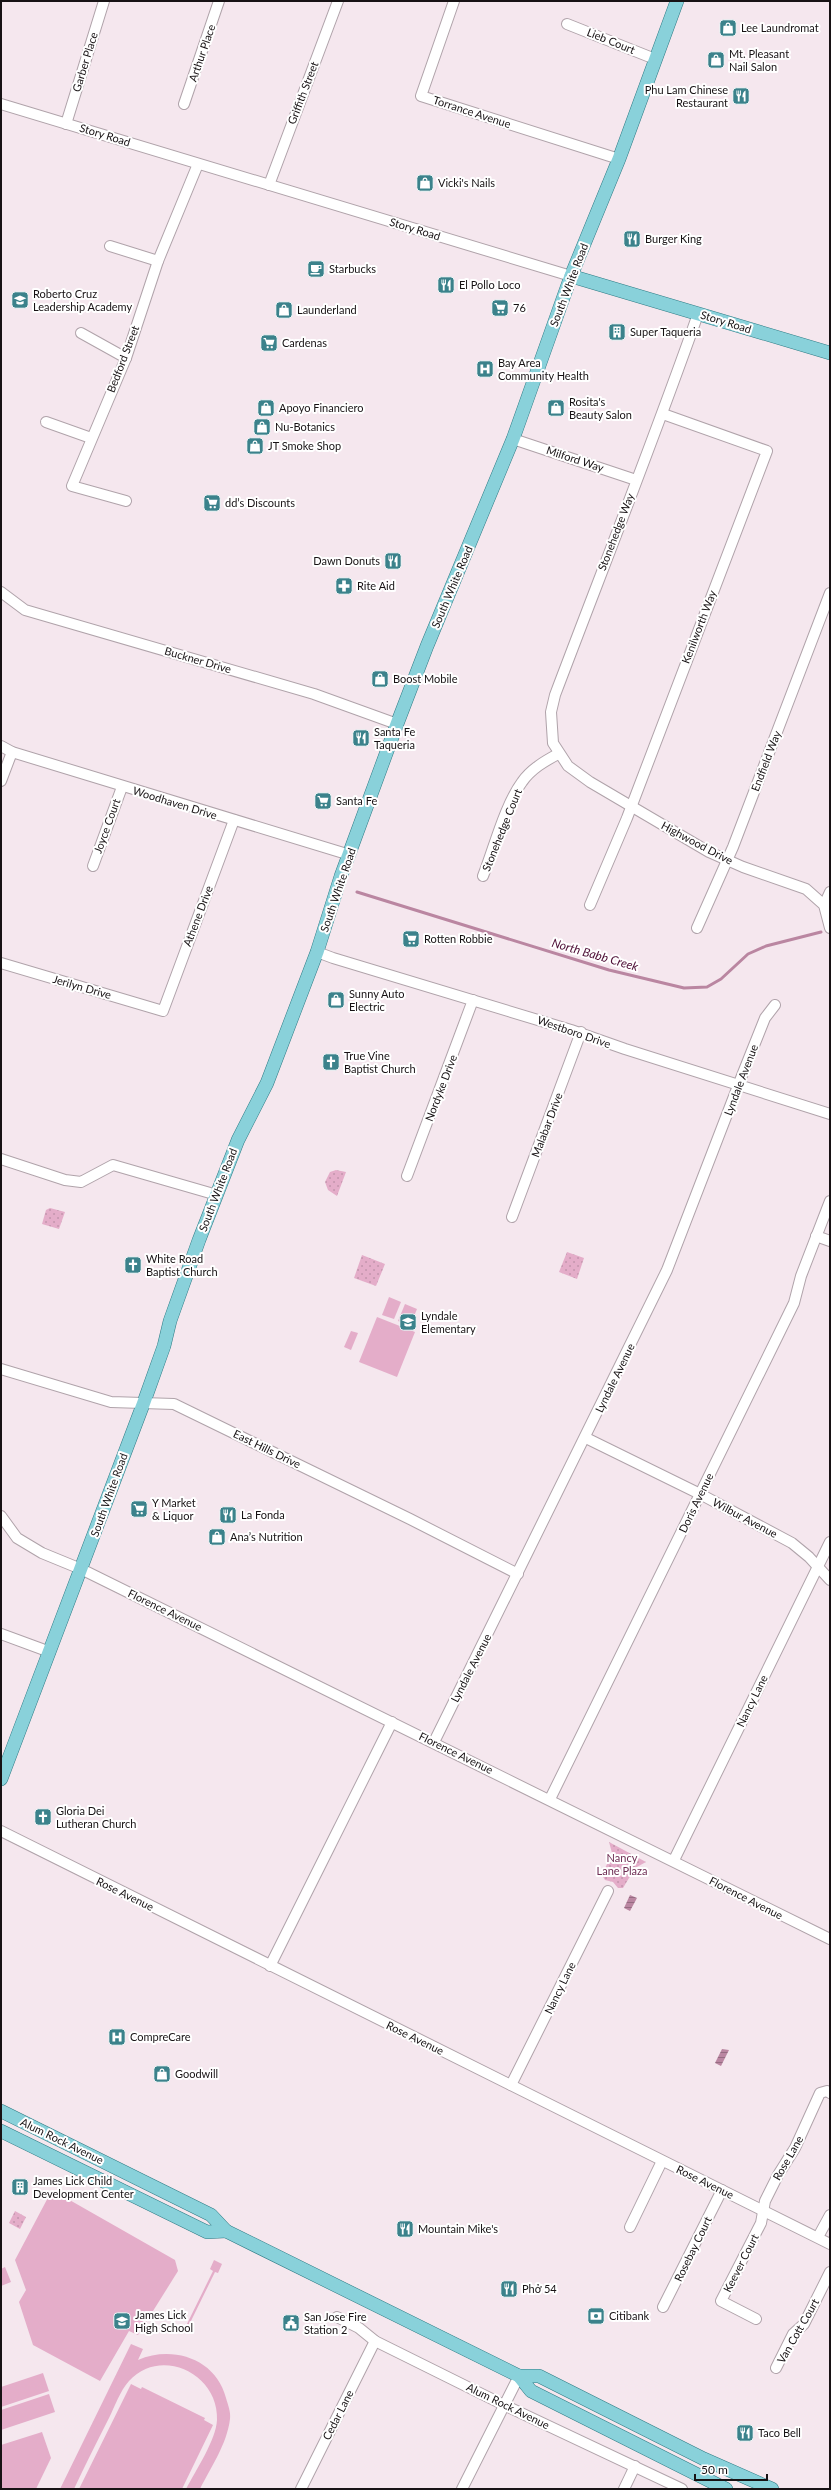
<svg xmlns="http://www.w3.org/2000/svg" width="831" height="2490" font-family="Lato,sans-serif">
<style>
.park{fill:url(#park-dots)}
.pitch{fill:#e4adc9}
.water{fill:url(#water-rules)}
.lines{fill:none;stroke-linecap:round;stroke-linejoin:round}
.stream{stroke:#ba86a1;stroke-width:3}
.minor-casing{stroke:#b0a3aa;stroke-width:12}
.major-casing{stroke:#2e7b84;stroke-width:14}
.minor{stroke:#fff;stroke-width:10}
.major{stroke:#89d1da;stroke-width:13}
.labels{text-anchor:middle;stroke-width:4;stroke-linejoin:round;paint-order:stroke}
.poi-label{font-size:11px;fill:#171214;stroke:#fff;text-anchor:start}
.street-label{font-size:11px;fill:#171214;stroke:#fff}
.park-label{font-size:11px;fill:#6e2d53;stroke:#fff}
.water-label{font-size:12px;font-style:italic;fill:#4d0d35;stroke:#fff}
</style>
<defs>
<pattern id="park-dots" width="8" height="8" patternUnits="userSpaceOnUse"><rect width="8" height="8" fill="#e4adc9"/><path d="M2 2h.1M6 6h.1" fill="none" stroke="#c394ac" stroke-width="1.8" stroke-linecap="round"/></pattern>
<pattern id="water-rules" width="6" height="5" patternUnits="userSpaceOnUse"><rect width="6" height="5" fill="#ba86a1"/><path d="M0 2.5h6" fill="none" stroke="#966c82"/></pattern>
</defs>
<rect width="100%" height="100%" fill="#f5e7ee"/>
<g class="park">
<path d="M 336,1170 L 346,1172 L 337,1196 L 328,1190 L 325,1182 L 330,1172 Z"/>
<path d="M 50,1208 L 65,1212 L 59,1229 L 42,1224 L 46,1210 Z"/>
<path d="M 567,1252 L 584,1258 L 577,1279 L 559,1272 Z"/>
<path d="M 362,1255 L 385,1264 L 376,1286 L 354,1278 Z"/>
<path d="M 609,1842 L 646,1862 L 635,1868 L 623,1888 L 618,1888 L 613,1882 L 605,1880 L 602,1875 L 612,1853 Z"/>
<path d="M 15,2211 L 26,2217 L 20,2229 L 9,2223 Z"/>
</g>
<g class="pitch">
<path d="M 389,1297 L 401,1302 L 394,1319 L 382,1315 Z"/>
<path d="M 405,1304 L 417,1309 L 410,1326 L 398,1321 Z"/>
<path d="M 377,1317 L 415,1332 L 397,1377 L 359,1362 Z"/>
<path d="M 351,1331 L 358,1333 L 351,1350 L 344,1347 Z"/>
<path d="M 52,2190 L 175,2260 L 178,2271 L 138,2335 L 129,2331 L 100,2381 L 33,2345 L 19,2302 L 26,2290 L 15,2260 Z"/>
<path d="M 214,2260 L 222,2264 L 218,2273 L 215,2272 L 188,2327 L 186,2326 L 213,2271 L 210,2269 Z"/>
<path d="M 5,2267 L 11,2282 L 1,2286 L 1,2269 Z"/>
<path d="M 131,2344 L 143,2349 L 138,2360 C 173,2345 216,2359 226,2398 C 228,2405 231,2412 230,2419 C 227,2444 211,2467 200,2489 L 186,2489 C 196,2470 216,2440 217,2420 C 219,2374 161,2346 129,2381 C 120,2391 115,2406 109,2418 C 97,2442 85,2465 74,2489 L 60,2489 Z"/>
<path d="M 43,2373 L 49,2391 L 1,2407 L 1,2387 Z"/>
<path d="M 131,2384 L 141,2389 L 142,2387 L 205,2418 L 204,2420 L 213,2425 L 182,2489 L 79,2489 Z"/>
<path d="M 49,2394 L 55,2412 L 1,2430 L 1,2410 Z"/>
<path d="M 42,2432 L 51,2458 L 36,2489 L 1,2489 L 1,2445 Z"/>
</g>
<g class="water">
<path d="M 630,1895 L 637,1898 L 630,1911 L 624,1908 Z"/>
<path d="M 722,2049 L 729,2050 L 721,2066 L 715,2063 Z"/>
</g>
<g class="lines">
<path class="stream" d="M 357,892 L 609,970 L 684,988 L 707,987 L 721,979 L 748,954 L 766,946 L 821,932"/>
<defs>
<g id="minor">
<path d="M 454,1 L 421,96 L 619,159"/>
<path d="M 567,24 L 655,59"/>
<path d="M 1,104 L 571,276"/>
<path d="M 184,104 L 219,1"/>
<path d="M 66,124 L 104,1"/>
<path d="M 269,185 L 338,1"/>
<path d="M 110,246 L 158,261"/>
<path d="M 698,314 C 653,442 603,568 555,695 L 551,712 L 553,743 L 568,766 L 590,782 L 709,852 L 743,867 L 806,889 L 824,905 L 830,928"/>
<path d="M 81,333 L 126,358"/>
<path d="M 46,422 L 91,438"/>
<path d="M 513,439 L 636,480"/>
<path d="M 126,501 L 72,486 L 126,358 L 158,261 L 198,164"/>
<path d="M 1,592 L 25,610 L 314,694 L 397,724"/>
<path d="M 1,746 L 12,752 L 350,855"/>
<path d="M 1,781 L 12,752"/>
<path d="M 93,866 L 122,787"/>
<path d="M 483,876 C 494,848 505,805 522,782 C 531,769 545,761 558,754"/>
<path d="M 590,905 L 627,818 L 767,451 L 663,414"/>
<path d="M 824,905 L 830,892"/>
<path d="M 697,928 L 733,847 L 830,593"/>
<path d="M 317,952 L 333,958 L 571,1030 L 625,1049 L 830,1114"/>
<path d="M 1,963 L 163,1011 L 234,820"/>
<path d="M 1,1159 L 65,1180 L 81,1182 L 113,1165 L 217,1195"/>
<path d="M 407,1176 L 473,1000"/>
<path d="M 512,1217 L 581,1032"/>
<path d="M 816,1236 L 830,1241"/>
<path d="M 1,1369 L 111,1402 L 174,1404 L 410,1519 L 518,1574"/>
<path d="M 586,1438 L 700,1494 L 792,1543 L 809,1557 L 830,1580"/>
<path d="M 1,1516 L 17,1538 L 42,1553 L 81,1569 L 830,1939"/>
<path d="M 1,1634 L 50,1652"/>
<path d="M 434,1742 L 667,1270 L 743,1073 L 765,1018 L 775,1005"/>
<path d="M 550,1799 L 794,1303 L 801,1276 L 830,1201"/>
<path d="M 1,1831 L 830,2244"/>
<path d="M 674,1860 L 830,1542"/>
<path d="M 270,1966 L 392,1722"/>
<path d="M 511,2085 L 608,1891"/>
<path d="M 630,2227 L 662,2161"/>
<path d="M 818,2237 L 830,2215"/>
<path d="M 663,2307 L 722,2190"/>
<path d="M 337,2317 L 359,2328 L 375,2341 L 504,2405 L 682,2489"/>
<path d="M 756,2319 L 721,2301 L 761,2223 L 765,2201 L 778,2175 L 795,2148 L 820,2093 L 827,2091 L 830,2093"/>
<path d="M 776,2368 L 793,2334 L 804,2324 L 830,2272"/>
<path d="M 301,2489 L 375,2341"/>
<path d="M 462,2489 L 519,2376"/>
<path d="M 624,2489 L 635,2466"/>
</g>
<g id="major">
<path d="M 571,276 L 830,353"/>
<path d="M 1,1779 L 144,1402 L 164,1346 L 170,1321 L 199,1240 L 238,1140 L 267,1083 L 317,952 L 341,876 L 397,724 L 427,646 L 513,439 L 571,276 L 619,159 L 677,1"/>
<path d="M 1,2111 L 211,2215 L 226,2231 L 519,2376 L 539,2376 L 704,2459 L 772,2489"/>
<path d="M 1,2131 L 207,2232 L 226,2231"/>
<path d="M 519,2376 L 531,2391 L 726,2489"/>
</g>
</defs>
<use href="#minor" class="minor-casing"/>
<use href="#major" class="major-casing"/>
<use href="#minor" class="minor"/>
<use href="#major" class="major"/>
</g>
<defs>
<symbol id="shop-square" viewBox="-11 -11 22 22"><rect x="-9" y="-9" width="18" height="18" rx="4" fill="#3b828b" stroke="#fff"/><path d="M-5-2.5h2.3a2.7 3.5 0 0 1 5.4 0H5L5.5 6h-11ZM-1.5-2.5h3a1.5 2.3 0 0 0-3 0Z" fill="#fff"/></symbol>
<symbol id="restaurant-square" viewBox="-11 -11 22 22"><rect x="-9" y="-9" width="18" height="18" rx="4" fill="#3b828b" stroke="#fff"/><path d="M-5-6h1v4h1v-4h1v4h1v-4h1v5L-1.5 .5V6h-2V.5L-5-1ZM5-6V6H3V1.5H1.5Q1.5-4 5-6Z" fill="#fff"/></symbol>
<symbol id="cafe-square" viewBox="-11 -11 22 22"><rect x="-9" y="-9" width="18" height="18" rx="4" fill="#3b828b" stroke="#fff"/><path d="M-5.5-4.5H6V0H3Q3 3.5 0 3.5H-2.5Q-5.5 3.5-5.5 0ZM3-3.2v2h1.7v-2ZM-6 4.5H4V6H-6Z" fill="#fff"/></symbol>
<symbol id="school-square" viewBox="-11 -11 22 22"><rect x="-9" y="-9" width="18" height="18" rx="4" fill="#3b828b" stroke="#fff"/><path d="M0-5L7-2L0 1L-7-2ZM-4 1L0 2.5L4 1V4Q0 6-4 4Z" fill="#fff"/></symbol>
<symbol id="supermarket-square" viewBox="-11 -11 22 22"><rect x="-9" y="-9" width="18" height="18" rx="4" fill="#3b828b" stroke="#fff"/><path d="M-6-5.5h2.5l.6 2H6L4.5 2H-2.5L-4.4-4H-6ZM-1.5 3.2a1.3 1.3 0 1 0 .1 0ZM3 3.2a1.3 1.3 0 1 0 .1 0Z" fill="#fff"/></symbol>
<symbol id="building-square" viewBox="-11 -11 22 22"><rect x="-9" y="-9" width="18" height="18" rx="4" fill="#3b828b" stroke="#fff"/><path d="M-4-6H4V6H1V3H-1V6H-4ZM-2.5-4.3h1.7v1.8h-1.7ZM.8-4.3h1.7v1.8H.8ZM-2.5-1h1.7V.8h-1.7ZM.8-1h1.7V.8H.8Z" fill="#fff"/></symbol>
<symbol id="hospital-square" viewBox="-11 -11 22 22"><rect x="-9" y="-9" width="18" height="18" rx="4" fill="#3b828b" stroke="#fff"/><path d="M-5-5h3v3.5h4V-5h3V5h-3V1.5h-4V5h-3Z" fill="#fff"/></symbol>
<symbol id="pharmacy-square" viewBox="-11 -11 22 22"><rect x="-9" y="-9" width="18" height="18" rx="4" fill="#3b828b" stroke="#fff"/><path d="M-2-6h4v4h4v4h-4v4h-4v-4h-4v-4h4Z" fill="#fff"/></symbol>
<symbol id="church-square" viewBox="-11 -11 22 22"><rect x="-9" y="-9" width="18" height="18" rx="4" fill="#3b828b" stroke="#fff"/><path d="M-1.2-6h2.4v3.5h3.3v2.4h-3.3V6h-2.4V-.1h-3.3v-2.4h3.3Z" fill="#fff"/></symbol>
<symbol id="bank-square" viewBox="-11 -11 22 22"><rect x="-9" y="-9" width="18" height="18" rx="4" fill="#3b828b" stroke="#fff"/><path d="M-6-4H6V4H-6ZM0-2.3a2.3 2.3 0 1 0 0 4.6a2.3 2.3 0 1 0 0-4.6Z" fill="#fff"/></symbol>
<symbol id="civic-square" viewBox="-11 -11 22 22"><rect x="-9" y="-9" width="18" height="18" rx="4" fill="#3b828b" stroke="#fff"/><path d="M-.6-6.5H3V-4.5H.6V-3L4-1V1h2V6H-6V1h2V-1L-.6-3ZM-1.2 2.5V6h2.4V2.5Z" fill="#fff"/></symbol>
</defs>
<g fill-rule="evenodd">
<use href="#shop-square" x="718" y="18" width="20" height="20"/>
<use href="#shop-square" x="706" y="50" width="20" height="20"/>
<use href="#restaurant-square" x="731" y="86" width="20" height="20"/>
<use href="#shop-square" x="415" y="173" width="20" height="20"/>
<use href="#restaurant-square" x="622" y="229" width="20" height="20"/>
<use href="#cafe-square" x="306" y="259" width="20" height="20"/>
<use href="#restaurant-square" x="436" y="275" width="20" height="20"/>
<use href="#school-square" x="10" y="290" width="20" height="20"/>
<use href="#supermarket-square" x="490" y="298" width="20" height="20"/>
<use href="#shop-square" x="274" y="300" width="20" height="20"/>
<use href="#building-square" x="607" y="322" width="20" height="20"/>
<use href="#supermarket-square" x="259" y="333" width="20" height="20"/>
<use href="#hospital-square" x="475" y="359" width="20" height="20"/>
<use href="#shop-square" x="256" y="398" width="20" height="20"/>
<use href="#shop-square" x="546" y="398" width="20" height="20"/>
<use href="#shop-square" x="252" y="417" width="20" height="20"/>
<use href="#shop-square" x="245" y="436" width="20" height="20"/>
<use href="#supermarket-square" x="202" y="493" width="20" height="20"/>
<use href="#restaurant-square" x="383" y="551" width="20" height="20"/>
<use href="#pharmacy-square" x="334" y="576" width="20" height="20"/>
<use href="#shop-square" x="370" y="669" width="20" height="20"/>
<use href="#restaurant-square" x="351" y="728" width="20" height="20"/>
<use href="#supermarket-square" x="313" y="791" width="20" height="20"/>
<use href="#supermarket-square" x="401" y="929" width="20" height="20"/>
<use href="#shop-square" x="326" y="990" width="20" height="20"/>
<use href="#church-square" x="321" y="1052" width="20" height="20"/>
<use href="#church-square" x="123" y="1255" width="20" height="20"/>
<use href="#school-square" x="398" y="1312" width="20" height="20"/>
<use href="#supermarket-square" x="129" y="1499" width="20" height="20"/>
<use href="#restaurant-square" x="218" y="1505" width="20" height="20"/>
<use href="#shop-square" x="207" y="1527" width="20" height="20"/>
<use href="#church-square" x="33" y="1807" width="20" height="20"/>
<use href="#hospital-square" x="107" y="2027" width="20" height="20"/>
<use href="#shop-square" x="152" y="2064" width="20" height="20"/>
<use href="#building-square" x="10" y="2177" width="20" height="20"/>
<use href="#restaurant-square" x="395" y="2219" width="20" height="20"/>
<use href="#restaurant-square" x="499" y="2279" width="20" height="20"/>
<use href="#bank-square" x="586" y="2306" width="20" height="20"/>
<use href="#school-square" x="112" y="2311" width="20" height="20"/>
<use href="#civic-square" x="281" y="2313" width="20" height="20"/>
<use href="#restaurant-square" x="735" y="2423" width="20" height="20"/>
</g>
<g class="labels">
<g class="poi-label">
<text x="741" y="32">Lee Laundromat</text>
<text x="729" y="58">Mt. Pleasant<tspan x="729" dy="13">Nail Salon</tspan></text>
<text x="728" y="94" text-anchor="end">Phu Lam Chinese<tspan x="728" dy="13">Restaurant</tspan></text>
<text x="438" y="187">Vicki's Nails</text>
<text x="645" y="243">Burger King</text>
<text x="329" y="273">Starbucks</text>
<text x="459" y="289">El Pollo Loco</text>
<text x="33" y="298">Roberto Cruz<tspan x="33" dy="13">Leadership Academy</tspan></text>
<text x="513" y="312">76</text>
<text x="297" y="314">Launderland</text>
<text x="630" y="336">Super Taqueria</text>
<text x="282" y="347">Cardenas</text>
<text x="498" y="367">Bay Area<tspan x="498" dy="13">Community Health</tspan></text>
<text x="569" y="406">Rosita's<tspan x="569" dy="13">Beauty Salon</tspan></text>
<text x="279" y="412">Apoyo Financiero</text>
<text x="275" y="431">Nu-Botanics</text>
<text x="268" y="450">JT Smoke Shop</text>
<text x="225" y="507">dd’s Discounts</text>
<text x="380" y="565" text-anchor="end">Dawn Donuts</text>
<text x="357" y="590">Rite Aid</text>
<text x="393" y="683">Boost Mobile</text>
<text x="374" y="736">Santa Fe<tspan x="374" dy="13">Taqueria</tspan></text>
<text x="336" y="805">Santa Fe</text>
<text x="424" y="943">Rotten Robbie</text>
<text x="349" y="998">Sunny Auto<tspan x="349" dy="13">Electric</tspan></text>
<text x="344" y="1060">True Vine<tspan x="344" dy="13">Baptist Church</tspan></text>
<text x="146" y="1263">White Road<tspan x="146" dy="13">Baptist Church</tspan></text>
<text x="421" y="1320">Lyndale<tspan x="421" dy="13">Elementary</tspan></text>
<text x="152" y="1507">Y Market<tspan x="152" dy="13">&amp; Liquor</tspan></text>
<text x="241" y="1519">La Fonda</text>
<text x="230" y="1541">Ana’s Nutrition</text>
<text x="56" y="1815">Gloria Dei<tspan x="56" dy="13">Lutheran Church</tspan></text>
<text x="130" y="2041">CompreCare</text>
<text x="175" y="2078">Goodwill</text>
<text x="33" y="2185">James Lick Child<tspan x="33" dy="13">Development Center</tspan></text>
<text x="418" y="2233">Mountain Mike's</text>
<text x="522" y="2293">Phở 54</text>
<text x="135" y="2319">James Lick<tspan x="135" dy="13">High School</tspan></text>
<text x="609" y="2320">Citibank</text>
<text x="304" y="2321">San Jose Fire<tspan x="304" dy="13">Station 2</tspan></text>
<text x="758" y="2437">Taco Bell</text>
</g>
<g class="street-label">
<text transform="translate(611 41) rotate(22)" y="4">Lieb Court</text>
<text transform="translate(202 53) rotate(-71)" y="4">Arthur Place</text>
<text transform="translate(85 62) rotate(-73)" y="4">Garber Place</text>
<text transform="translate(303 93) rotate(-69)" y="4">Griffith Street</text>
<text transform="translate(472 112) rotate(18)" y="4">Torrance Avenue</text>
<text transform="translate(105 135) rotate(17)" y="4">Story Road</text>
<text transform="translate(415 229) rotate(17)" y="4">Story Road</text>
<text transform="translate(569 285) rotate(-69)" y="4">South White Road</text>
<text transform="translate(726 322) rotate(17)" y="4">Story Road</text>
<text transform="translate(123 359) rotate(-69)" y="4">Bedford Street</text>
<text transform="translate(575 459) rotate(18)" y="4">Milford Way</text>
<text transform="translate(616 532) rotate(-69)" y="4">Stonehedge Way</text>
<text transform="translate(452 587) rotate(-67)" y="4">South White Road</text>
<text transform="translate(699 627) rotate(-69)" y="4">Kenilworth Way</text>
<text transform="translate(198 660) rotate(16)" y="4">Buckner Drive</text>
<text transform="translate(766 761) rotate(-69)" y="4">Endfield Way</text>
<text transform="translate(175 803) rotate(17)" y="4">Woodhaven Drive</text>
<text transform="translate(107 826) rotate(-70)" y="4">Joyce Court</text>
<text transform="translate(502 830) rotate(-68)" y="4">Stonehedge Court</text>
<text transform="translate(697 843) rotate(28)" y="4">Highwood Drive</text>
<text transform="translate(338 890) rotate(-71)" y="4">South White Road</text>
<text transform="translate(198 916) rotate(-69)" y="4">Athene Drive</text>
<text transform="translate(82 987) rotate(16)" y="4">Jerilyn Drive</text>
<text transform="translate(574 1032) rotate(19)" y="4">Westboro Drive</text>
<text transform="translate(741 1080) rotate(-69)" y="4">Lyndale Avenue</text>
<text transform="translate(441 1088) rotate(-69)" y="4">Nordyke Drive</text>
<text transform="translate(547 1125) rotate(-69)" y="4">Malabar Drive</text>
<text transform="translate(218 1190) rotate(-69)" y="4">South White Road</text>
<text transform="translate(615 1378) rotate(-64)" y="4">Lyndale Avenue</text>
<text transform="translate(267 1449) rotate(26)" y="4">East Hills Drive</text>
<text transform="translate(109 1495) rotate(-70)" y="4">South White Road</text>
<text transform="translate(696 1503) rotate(-64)" y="4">Doris Avenue</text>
<text transform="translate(745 1518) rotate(28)" y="4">Wilbur Avenue</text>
<text transform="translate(165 1610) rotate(26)" y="4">Florence Avenue</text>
<text transform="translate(471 1668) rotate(-63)" y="4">Lyndale Avenue</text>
<text transform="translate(752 1701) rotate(-64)" y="4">Nancy Lane</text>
<text transform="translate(456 1753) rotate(26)" y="4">Florence Avenue</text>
<text transform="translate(125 1894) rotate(26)" y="4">Rose Avenue</text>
<text transform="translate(746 1898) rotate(27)" y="4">Florence Avenue</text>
<text transform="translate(560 1988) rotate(-64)" y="4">Nancy Lane</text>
<text transform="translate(415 2038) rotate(26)" y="4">Rose Avenue</text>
<text transform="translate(62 2141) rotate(26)" y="4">Alum Rock Avenue</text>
<text transform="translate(788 2158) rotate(-60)" y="4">Rose Lane</text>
<text transform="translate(705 2182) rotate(26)" y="4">Rose Avenue</text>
<text transform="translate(693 2249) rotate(-64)" y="4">Rosebay Court</text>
<text transform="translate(741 2263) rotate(-63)" y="4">Keever Court</text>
<text transform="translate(798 2331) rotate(-60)" y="4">Van Cott Court</text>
<text transform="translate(508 2406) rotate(26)" y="4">Alum Rock Avenue</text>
<text transform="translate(338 2415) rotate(-63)" y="4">Cedar Lane</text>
</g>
<g class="park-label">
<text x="622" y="1862">Nancy<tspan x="622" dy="13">Lane Plaza</tspan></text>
</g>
<g class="water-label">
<text transform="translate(595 955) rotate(16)" y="4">North Babb Creek</text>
</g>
</g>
<rect width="831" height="2490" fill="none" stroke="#171214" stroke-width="4"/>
<path d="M695 2474v6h72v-6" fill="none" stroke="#171214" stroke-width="2"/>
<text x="701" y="2474" font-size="12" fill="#171214" stroke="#ffffff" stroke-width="3" paint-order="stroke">50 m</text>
</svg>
